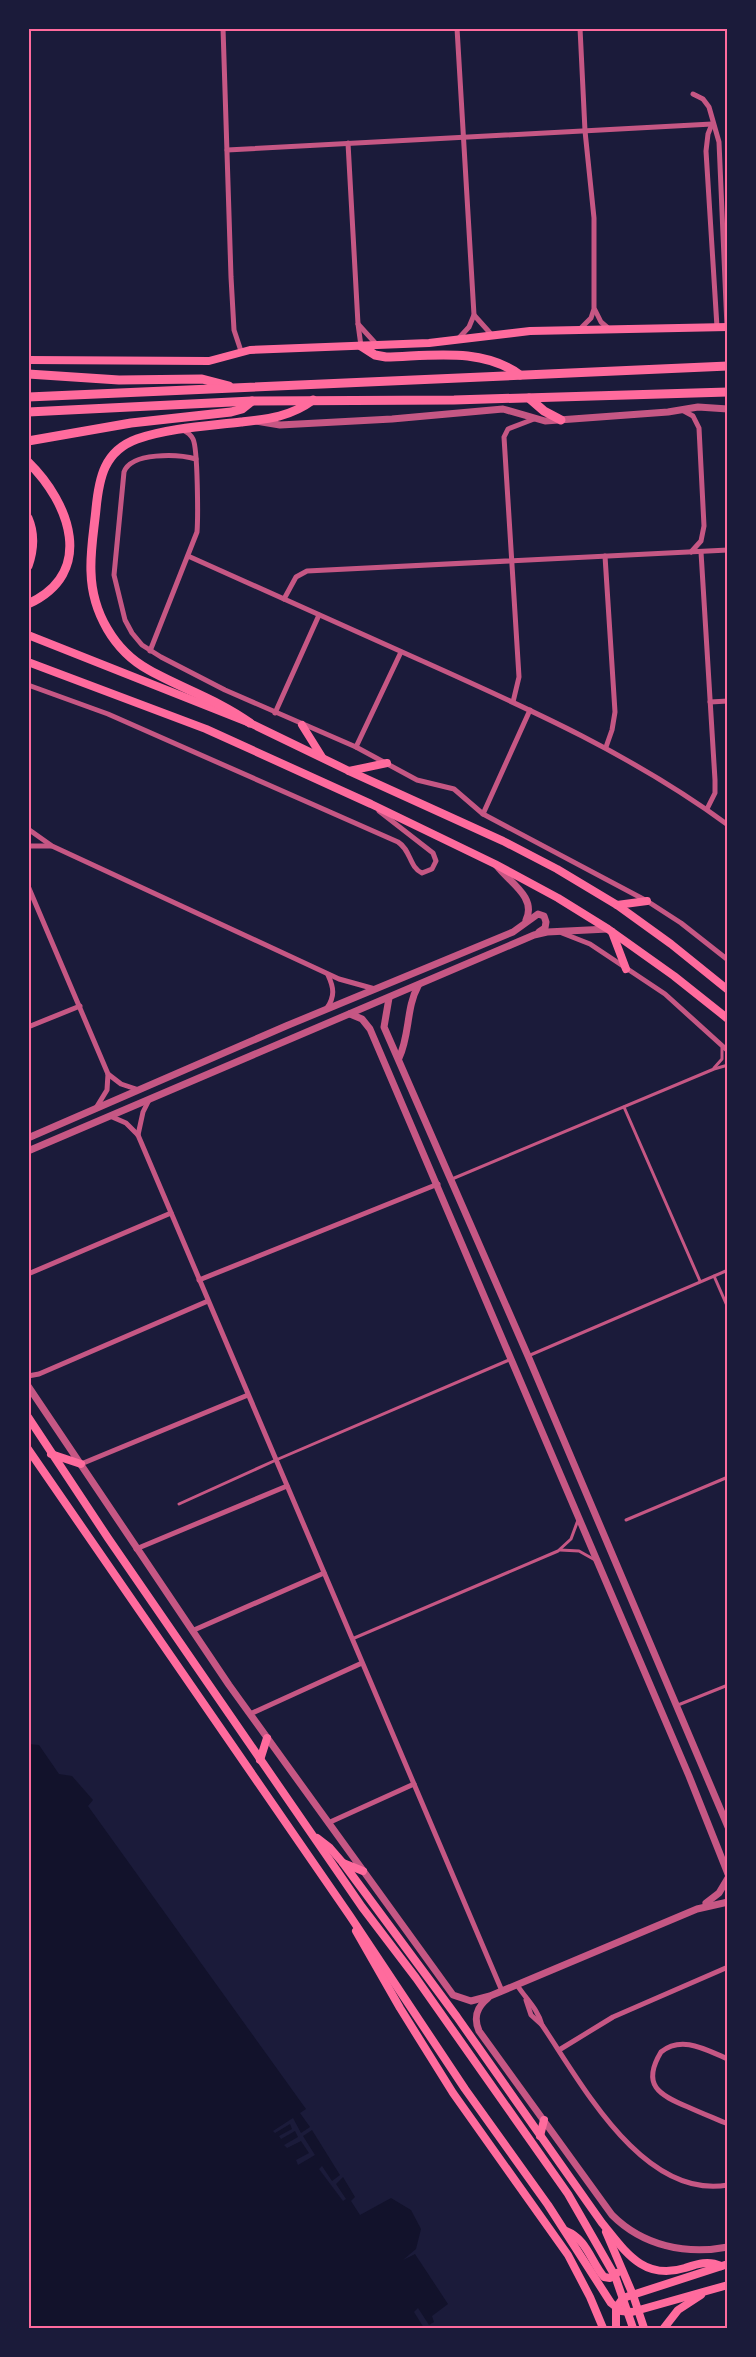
<svg xmlns="http://www.w3.org/2000/svg" width="756" height="2357" font-family="'PT Sans Narrow',sans-serif">
<style>
.water{fill:#12122b}
.lines{fill:none;stroke-linecap:round;stroke-linejoin:round}
.service{stroke:#c65784;stroke-width:3}
.minor{stroke:#c65784;stroke-width:5}
.tertiary{stroke:#c65784;stroke-width:7}
.secondary{stroke:#ff6b9d;stroke-width:8}
.primary{stroke:#ff6b9d;stroke-width:8}
.trunk{stroke:#ff6b9d;stroke-width:9}
.neatline{fill:none;stroke:#ff6b9d;stroke-width:2}
</style>
<rect width="100%" height="100%" fill="#1b1b3a"/>
<path class="water" d="M 28,1744 L 39,1745 L 59,1774 L 72,1776 L 93,1800 L 88,1806 L 306,2109 L 300,2113 L 310,2127 L 301,2133 L 293,2118 L 273,2131 L 275,2133 L 290,2124 L 292,2129 L 279,2136 L 281,2139 L 295,2131 L 298,2137 L 284,2145 L 287,2148 L 301,2141 L 309,2153 L 296,2160 L 298,2165 L 315,2155 L 303,2136 L 312,2130 L 340,2175 L 332,2181 L 322,2166 L 319,2169 L 343,2201 L 346,2199 L 336,2184 L 343,2177 L 355,2197 L 351,2201 L 360,2215 L 391,2198 L 411,2210 L 421,2229 L 416,2249 L 403,2260 L 415,2254 L 448,2304 L 432,2316 L 434,2322 L 429,2325 L 418,2308 L 414,2312 L 424,2328 L 29,2328 Z"/>
<g class="lines">
<g class="service">
<path d="M 714,1068 L 722,1059 L 722,1048"/>
<path d="M 624,1107 L 700,1281"/>
<path d="M 452,1179 L 714,1069 L 728,1065"/>
<path d="M 714,1276 L 728,1308"/>
<path d="M 528,1356 L 728,1270"/>
<path d="M 179,1504 L 276,1460 L 509,1360"/>
<path d="M 626,1520 L 728,1477"/>
<path d="M 560,1550 L 579,1551 L 595,1560"/>
<path d="M 352,1639 L 558,1551 L 571,1539 L 578,1520"/>
<path d="M 678,1705 L 728,1685"/>
</g>
<g class="minor">
<path d="M 223,28 L 231,277 L 234,330 L 241,351"/>
<path d="M 457,28 L 474,315 L 469,327 L 458,339"/>
<path d="M 693,94 L 703,99 L 709,107 L 719,142 L 727,327"/>
<path d="M 712,124 L 708,134 L 706,151 L 717,327"/>
<path d="M 348,143 L 358,324 L 361,346"/>
<path d="M 227,150 L 712,124"/>
<path d="M 595,310 L 601,322 L 608,328"/>
<path d="M 474,315 L 491,334"/>
<path d="M 358,324 L 377,345"/>
<path d="M 580,329 L 591,318 L 594,309 L 594,218 L 585,131 L 580,28"/>
<path d="M 682,410 L 693,416 L 699,428 L 704,526 L 701,541 L 691,552"/>
<path d="M 196,459 C 178,454 131,452 124,472 L 114,575 L 125,620 L 132,633 L 142,645 L 161,657 L 225,690 L 356,747 L 417,780 L 454,789 L 483,814 L 647,901 L 681,923 L 728,960"/>
<path d="M 701,552 L 715,780 L 715,793 L 707,809"/>
<path d="M 188,556 C 266,591 343,626 420,660 C 527,708 633,755 728,825"/>
<path d="M 605,556 L 615,712 L 612,730 L 606,747"/>
<path d="M 284,599 L 296,577 L 307,571 L 728,550"/>
<path d="M 150,651 L 197,532 C 198,519 198,449 193,439 C 191,435 187,432 183,430"/>
<path d="M 28,685 L 108,714 L 398,842 C 411,850 409,867 422,873 L 432,869 L 436,861 L 433,853 L 379,811"/>
<path d="M 513,702 L 519,677 L 504,437 L 508,429 L 534,419"/>
<path d="M 710,702 L 728,701"/>
<path d="M 275,713 L 319,615"/>
<path d="M 356,747 L 401,652"/>
<path d="M 483,814 L 530,710"/>
<path d="M 28,829 L 52,846 L 339,979 L 375,989"/>
<path d="M 28,846 L 51,846"/>
<path d="M 28,886 L 108,1074 L 107,1090 L 96,1108"/>
<path d="M 562,933 L 590,944 L 665,994 L 728,1051"/>
<path d="M 327,1008 C 335,996 334,988 328,975"/>
<path d="M 28,1027 L 80,1006"/>
<path d="M 108,1074 L 121,1084 L 139,1090"/>
<path d="M 110,1116 L 126,1123 L 138,1135 L 502,1991"/>
<path d="M 138,1135 L 143,1112 L 149,1100"/>
<path d="M 28,1274 L 171,1213"/>
<path d="M 199,1280 L 438,1184"/>
<path d="M 28,1376 L 39,1374 L 208,1301"/>
<path d="M 81,1464 L 248,1395"/>
<path d="M 136,1549 L 287,1486"/>
<path d="M 194,1630 L 324,1573"/>
<path d="M 250,1714 L 362,1663"/>
<path d="M 328,1823 L 414,1784"/>
<path d="M 517,1985 C 526,1999 538,2009 542,2025 C 582,2084 643,2200 728,2185"/>
<path d="M 526,2000 L 531,2015 L 542,2025"/>
<path d="M 559,2050 L 613,2017 L 728,1967"/>
<path d="M 728,2059 C 706,2050 682,2035 661,2052 C 641,2085 659,2095 688,2107 C 701,2113 714,2118 728,2124"/>
</g>
<g class="tertiary">
<path d="M 256,421 L 280,425 L 392,419 L 503,409 L 545,421 L 668,412 L 698,407 L 728,409"/>
<path d="M 497,866 C 509,882 537,897 526,920"/>
<path d="M 389,998 L 384,1027 L 528,1356 L 728,1827"/>
<path d="M 350,1014 L 362,1019 L 370,1029 L 689,1776 L 728,1874"/>
<path d="M 399,1058 C 410,1035 406,1008 418,986"/>
<path d="M 28,1138 L 286,1026 L 513,932 L 538,914 L 544,916 L 546,922 L 545,928 L 539,932"/>
<path d="M 28,1151 L 534,935 L 547,932 L 608,929"/>
<path d="M 28,1386 L 229,1685 L 453,1995 L 471,2001 L 490,1996 L 697,1909 L 728,1902"/>
<path d="M 706,1903 L 719,1893 L 728,1878"/>
<path d="M 488,1998 C 477,2007 473,2017 479,2031 L 612,2215 C 643,2246 686,2255 728,2247"/>
</g>
<g class="secondary">
<path d="M 28,360 L 209,361 L 250,350 L 429,343 L 530,331 L 728,327"/>
<path d="M 28,1417 L 108,1538 L 362,1907 L 416,1978 L 568,2194 L 615,2276 L 633,2328"/>
<path d="M 28,1449 L 350,1916 L 465,2089 L 548,2205 L 611,2303 L 621,2311 L 632,2312 L 728,2285"/>
<path d="M 51,1454 L 81,1464"/>
<path d="M 260,1760 L 267,1738"/>
<path d="M 317,1838 L 330,1848 L 343,1863 L 457,2017 L 602,2223 C 625,2251 643,2281 685,2268 C 697,2264 708,2260 721,2266"/>
<path d="M 343,1863 L 363,1871"/>
<path d="M 356,1931 L 400,2008 L 453,2093 L 568,2255 L 590,2297 L 603,2328"/>
<path d="M 540,2136 L 544,2120"/>
<path d="M 566,2231 C 587,2239 591,2262 604,2277 L 610,2278 L 617,2273"/>
<path d="M 606,2232 L 633,2295 L 644,2328"/>
<path d="M 616,2328 L 616,2308 L 623,2298 L 728,2264"/>
<path d="M 664,2328 L 678,2310 L 701,2295"/>
</g>
<g class="primary">
<path d="M 28,635 L 250,723 L 349,771 L 503,841 L 557,869 L 617,905 L 671,944 L 728,990"/>
<path d="M 28,662 L 206,729 L 371,804 L 495,864 L 558,898 L 608,929 L 674,976 L 728,1019"/>
<path d="M 302,725 L 322,757"/>
<path d="M 349,771 L 387,763"/>
<path d="M 617,905 L 647,901"/>
<path d="M 612,932 L 626,969"/>
</g>
<g class="trunk">
<path d="M 361,346 L 375,355 L 386,357 C 431,356 482,347 520,375"/>
<path d="M 28,374 L 119,380 L 202,379 L 229,386"/>
<path d="M 28,397 L 728,366"/>
<path d="M 529,398 L 544,411 L 561,420"/>
<path d="M 28,412 L 252,401 L 454,400 L 728,392"/>
<path d="M 28,441 L 131,423 L 231,412 L 242,409 L 252,401"/>
<path d="M 28,462 C 70,503 96,573 28,604"/>
<path d="M 28,518 C 35,534 34,549 28,566"/>
<path d="M 250,723 C 218,700 183,689 149,670 C 114,651 92,612 91,572 C 90,551 94,530 96,509 C 99,478 104,451 137,439 C 169,428 207,426 241,422 C 268,419 290,417 313,400"/>
</g>
</g>
<rect width="756" height="2357" fill="none" stroke="#1b1b3a" stroke-width="60"/>
<rect x="30" y="30" width="696" height="2297" class="neatline"/>
</svg>
